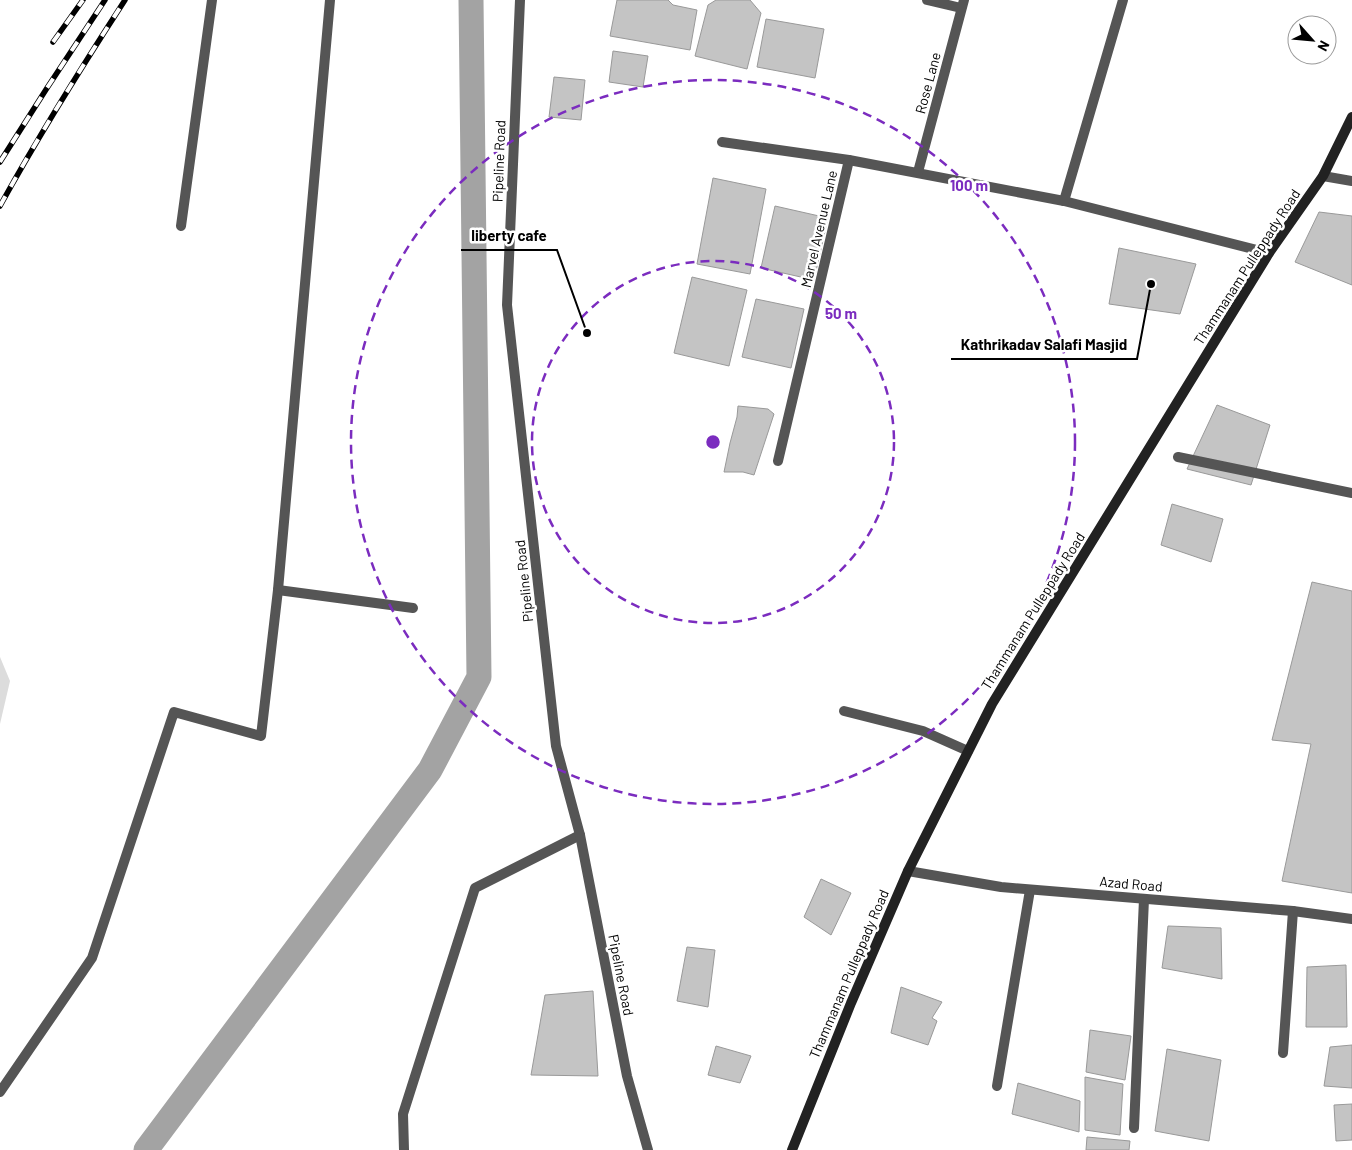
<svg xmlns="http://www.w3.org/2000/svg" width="1352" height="1150" font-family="Barlow,sans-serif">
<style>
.green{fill:#dcdcdc}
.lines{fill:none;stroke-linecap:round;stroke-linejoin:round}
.canal{stroke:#a3a3a3;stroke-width:25}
.building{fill:#c4c4c4;stroke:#999}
.service{stroke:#555;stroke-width:10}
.minor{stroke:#555;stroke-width:10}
.tertiary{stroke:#555;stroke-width:10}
.secondary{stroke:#222;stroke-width:10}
.rail-casing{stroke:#000;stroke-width:5.5}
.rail{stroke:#fff;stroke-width:4;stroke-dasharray:11;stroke-linecap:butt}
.ring{fill:none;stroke:#7b2cbf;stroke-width:2.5;stroke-dasharray:9 6}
.labels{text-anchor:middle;stroke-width:5;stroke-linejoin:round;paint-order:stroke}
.street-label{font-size:14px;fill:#000;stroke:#fff}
.centre{fill:#7b2cbf;stroke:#fff;stroke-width:2.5}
.ring-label{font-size:15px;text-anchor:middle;font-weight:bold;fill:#7b2cbf;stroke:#fff;stroke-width:5;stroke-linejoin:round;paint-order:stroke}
.leader{fill:none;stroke:#000;stroke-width:2}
.callout-dot{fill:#000;stroke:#fff;stroke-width:2}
.callout-label{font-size:15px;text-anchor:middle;font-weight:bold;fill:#000;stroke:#fff;stroke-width:5;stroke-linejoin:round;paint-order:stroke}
</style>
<rect width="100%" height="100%" fill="#fff"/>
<path class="green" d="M 0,657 L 10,681 L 0,724 Z"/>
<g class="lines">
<path class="canal" d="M 146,1150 L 430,770 L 479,677 L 471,0"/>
</g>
<g class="building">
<path d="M 617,0 L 668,0 L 673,5 L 697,10 L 690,50 L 610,36 Z"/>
<path d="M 716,0 L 750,0 L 761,13 L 747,69 L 695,56 L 708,5 Z"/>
<path d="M 766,19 L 824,29 L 815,78 L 757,67 Z"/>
<path d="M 613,51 L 648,56 L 643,87 L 609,82 Z"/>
<path d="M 554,77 L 585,80 L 581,120 L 549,117 Z"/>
<path d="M 713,178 L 766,189 L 750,274 L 697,264 Z"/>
<path d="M 775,206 L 828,218 L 814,280 L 761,268 Z"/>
<path d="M 1319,212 L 1352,216 L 1352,285 L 1295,262 Z"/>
<path d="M 1119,248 L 1196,264 L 1180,314 L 1109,304 Z"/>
<path d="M 692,277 L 747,290 L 729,366 L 674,353 Z"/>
<path d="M 756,299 L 804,309 L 791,368 L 742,357 Z"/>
<path d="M 1217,405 L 1270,425 L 1251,485 L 1187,469 Z"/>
<path d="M 738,406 L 768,409 L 774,414 L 754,475 L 743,472 L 724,472 L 730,443 L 737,417 Z"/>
<path d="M 1172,504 L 1223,519 L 1211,562 L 1161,545 Z"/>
<path d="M 1312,582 L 1352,591 L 1352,893 L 1282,881 L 1311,744 L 1272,740 Z"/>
<path d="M 821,879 L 851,893 L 831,935 L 804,917 Z"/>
<path d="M 1168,926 L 1221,928 L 1222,979 L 1162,968 Z"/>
<path d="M 687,947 L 715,950 L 708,1007 L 677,1001 Z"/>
<path d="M 1346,965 L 1347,1027 L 1306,1027 L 1307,967 Z"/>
<path d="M 901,987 L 942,1002 L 932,1018 L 937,1021 L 928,1045 L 891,1033 Z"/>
<path d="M 593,991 L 598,1076 L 531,1075 L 545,995 Z"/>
<path d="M 1090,1030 L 1131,1036 L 1125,1080 L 1086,1072 Z"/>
<path d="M 1352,1045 L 1352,1088 L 1324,1086 L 1330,1047 Z"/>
<path d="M 716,1046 L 751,1056 L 740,1083 L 708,1075 Z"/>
<path d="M 1167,1049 L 1221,1060 L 1209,1141 L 1155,1131 Z"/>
<path d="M 1085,1077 L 1123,1084 L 1120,1135 L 1085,1130 Z"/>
<path d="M 1018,1083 L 1080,1101 L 1079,1132 L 1012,1114 Z"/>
<path d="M 1352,1104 L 1352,1140 L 1336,1141 L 1334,1105 Z"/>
<path d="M 1087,1137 L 1130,1141 L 1129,1150 L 1086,1150 Z"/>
</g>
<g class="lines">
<g class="service">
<path d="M 844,711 L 923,731 L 968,751"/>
<path d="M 0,1092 L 92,958 L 174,712 L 261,736 L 278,590 L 330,0"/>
</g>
<g class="minor">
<path d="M 927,0 L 961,8"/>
<path d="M 722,142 L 849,160 L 1064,201 L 1269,253"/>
<path d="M 918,172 L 964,0"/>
<path d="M 1323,176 L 1352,181"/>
<path d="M 1064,201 L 1123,0"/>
<path d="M 181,226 L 212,0"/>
<path d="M 1178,457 L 1352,493"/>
<path d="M 778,461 L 849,160"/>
<path d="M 278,590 L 413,608"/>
<path d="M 908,871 L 1001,887 L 1293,911 L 1352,919"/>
<path d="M 1283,1053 L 1293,911"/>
<path d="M 997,1086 L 1030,890"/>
<path d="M 1134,1128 L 1144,899"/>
<path d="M 404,1150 L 403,1114 L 475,888 L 580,835"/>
</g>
<path class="tertiary" d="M 520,0 L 507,305 L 556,746 L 580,835 L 627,1076 L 648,1150"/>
<path class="secondary" d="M 792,1150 L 851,1003 L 908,871 L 992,704 L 1269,253 L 1323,176 L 1352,117"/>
<defs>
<g id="rail">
<path d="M 53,42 L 83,0"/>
<path d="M 0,162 L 47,88 L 105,0"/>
<path d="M 0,206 C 39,135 81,68 125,0"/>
</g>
</defs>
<use href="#rail" class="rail-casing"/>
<use href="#rail" class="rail"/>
</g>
<g class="ring">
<circle cx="713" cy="442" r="181"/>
<circle cx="713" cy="442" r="362"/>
</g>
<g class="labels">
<g class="street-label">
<text transform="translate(928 83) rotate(-75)" y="5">Rose Lane</text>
<text transform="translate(499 161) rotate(-88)" y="5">Pipeline Road</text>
<text transform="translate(819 229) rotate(-77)" y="5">Marvel Avenue Lane</text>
<text transform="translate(1247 267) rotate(-57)" y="5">Thammanam Pulleppady Road</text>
<text transform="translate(524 581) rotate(-96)" y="5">Pipeline Road</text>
<text transform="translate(1033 611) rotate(-58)" y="5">Thammanam Pulleppady Road</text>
<text transform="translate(1131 884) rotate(5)" y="5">Azad Road</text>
<text transform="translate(849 974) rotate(-67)" y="5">Thammanam Pulleppady Road</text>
<text transform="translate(621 975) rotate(79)" y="5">Pipeline Road</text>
</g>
</g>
<circle cx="713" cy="442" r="8" class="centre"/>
<g class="ring-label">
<text x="969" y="191">100 m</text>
<text x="841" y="319">50 m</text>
</g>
<path class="leader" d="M587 333L557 250H461M1151 284L1137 359H951"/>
<g class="callout-dot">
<circle cx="587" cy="333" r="5"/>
<circle cx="1151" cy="284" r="5"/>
</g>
<g class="callout-label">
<text x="509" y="241">liberty cafe</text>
<text x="1044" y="350">Kathrikadav Salafi Masjid</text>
</g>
<g transform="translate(1312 40) rotate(117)"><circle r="24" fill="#ffffff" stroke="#999999"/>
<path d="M0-4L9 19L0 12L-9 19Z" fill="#000000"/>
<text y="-8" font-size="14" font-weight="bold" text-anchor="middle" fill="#000000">N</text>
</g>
</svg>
